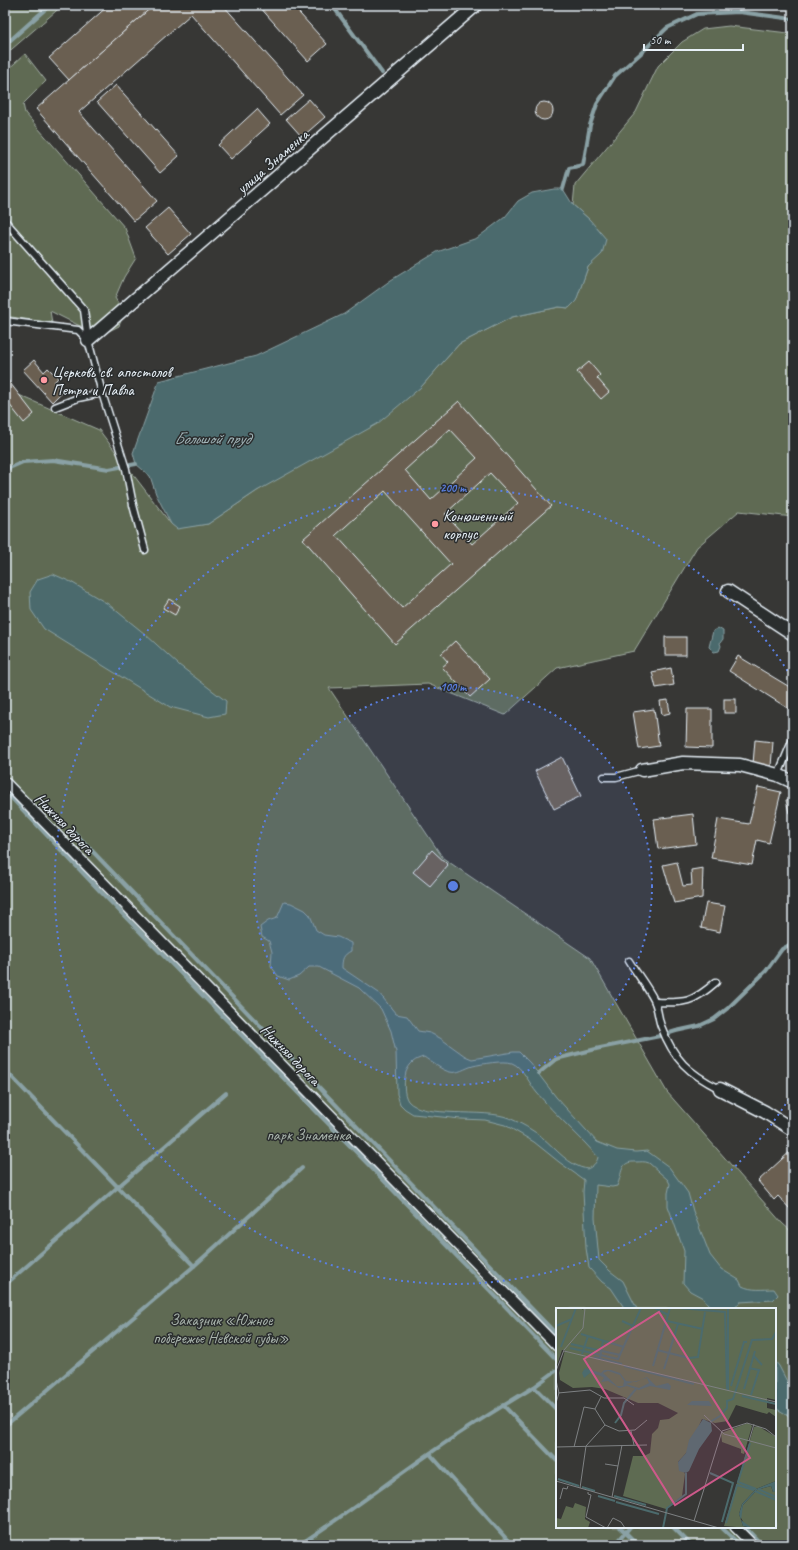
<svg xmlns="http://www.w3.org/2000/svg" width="798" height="1550" font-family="Caveat,sans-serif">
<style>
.green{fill:#5e6b52;stroke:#a3aea5;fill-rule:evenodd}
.water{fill:#4c6b6d;stroke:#8aa1a5;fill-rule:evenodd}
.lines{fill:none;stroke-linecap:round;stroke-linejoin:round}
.stream{stroke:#8aa1a5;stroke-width:4}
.building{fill:#6a5f51;stroke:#e8f1f8;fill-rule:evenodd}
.service-casing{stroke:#e8f1f8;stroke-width:9}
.pedestrian-casing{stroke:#e8f1f8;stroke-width:12}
.minor-casing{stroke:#e8f1f8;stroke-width:15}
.service{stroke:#2a2d2e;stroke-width:6}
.pedestrian{stroke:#2a2d2e;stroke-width:9}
.minor{stroke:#2a2d2e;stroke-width:12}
.ring{fill:none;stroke:#5a7fe2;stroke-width:2;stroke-dasharray:2 4}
.poi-dot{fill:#ff9aa2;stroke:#2a2d2e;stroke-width:1.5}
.labels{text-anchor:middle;stroke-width:3;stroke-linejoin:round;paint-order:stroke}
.street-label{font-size:16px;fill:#e8f1f8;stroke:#2a2d2e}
.poi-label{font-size:16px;fill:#e8f1f8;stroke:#2a2d2e;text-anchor:start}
.park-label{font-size:16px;fill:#aab5ad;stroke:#2a2d2e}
.water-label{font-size:17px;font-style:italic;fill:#a2b5b9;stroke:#2a2d2e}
.inset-river{fill:none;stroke:#4c6b6d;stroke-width:2}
.inset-road{fill:none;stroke:#7e8183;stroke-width:1}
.view{fill:#cd598a;fill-opacity:0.15;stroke:#cd598a;stroke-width:2}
.inset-edge{fill:none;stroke:#e8f1f8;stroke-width:2}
.centre{fill:#5a7fe2;stroke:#2a2d2e;stroke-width:2}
.ring-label{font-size:12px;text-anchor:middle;font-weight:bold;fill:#5a7fe2;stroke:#2a2d2e;stroke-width:3;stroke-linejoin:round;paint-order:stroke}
</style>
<rect width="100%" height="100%" fill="#373735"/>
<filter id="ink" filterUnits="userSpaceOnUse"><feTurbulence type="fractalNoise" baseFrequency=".025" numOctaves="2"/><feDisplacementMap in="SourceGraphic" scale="8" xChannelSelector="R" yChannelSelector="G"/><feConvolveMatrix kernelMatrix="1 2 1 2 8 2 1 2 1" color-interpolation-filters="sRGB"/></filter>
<g filter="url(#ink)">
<g class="green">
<path d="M 5,5 L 63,5 L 5,55 Z"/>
<path d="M 729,26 L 788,33 L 793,31 L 793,517 L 739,511 L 697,547 L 634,651 L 557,668 L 505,715 L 428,684 L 329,688 L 443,858 L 590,958 L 667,1092 L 782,1223 L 793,1233 L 793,1545 L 5,1545 L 5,389 L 99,430 L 171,524 L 177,528 L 208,524 L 257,491 L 421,387 L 459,344 L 512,317 L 559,307 L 569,308 L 576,300 L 588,267 L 602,253 L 590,220 L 573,205 L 575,185 L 636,112 L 658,66 L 682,42 L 703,29 ZM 557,1309 L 775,1309 L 775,1527 L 557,1527 Z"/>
<path d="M 25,54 L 46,81 L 23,104 L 25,113 L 125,228 L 136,258 L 124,277 L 115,298 L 124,313 L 119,326 L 103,334 L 78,325 L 50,311 L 52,323 L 5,316 L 5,72 Z"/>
</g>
<g class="water">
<path d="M 554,189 L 563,189 L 573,205 L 590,220 L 606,239 L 602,254 L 588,267 L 576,301 L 569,308 L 559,307 L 512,317 L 459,344 L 421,387 L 377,424 L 257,491 L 208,524 L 177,529 L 171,524 L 156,494 L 150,476 L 136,464 L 133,453 L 159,381 L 256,356 L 344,314 L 391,280 L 437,252 L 477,238 L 505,217 L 518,201 L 532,193 Z"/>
<path d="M 53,574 L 71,582 L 108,604 L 145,634 L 179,665 L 226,701 L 225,714 L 209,717 L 170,707 L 44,629 L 31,610 L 30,592 L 38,579 Z"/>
<path d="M 718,628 L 723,631 L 723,639 L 720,643 L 721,646 L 719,651 L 714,652 L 709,647 L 713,631 Z"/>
<path d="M 284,902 L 291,903 L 305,910 L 310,915 L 316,930 L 324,935 L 338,937 L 351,943 L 351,951 C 343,955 342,959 342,968 L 379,993 L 396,1014 L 407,1016 L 418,1031 L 430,1033 L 440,1038 L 465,1056 L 472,1059 L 513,1052 L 519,1052 L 530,1063 L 556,1097 L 597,1142 L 617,1150 L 636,1152 L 647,1151 L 669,1167 L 688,1193 L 693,1211 L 710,1255 L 721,1269 L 739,1280 L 742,1286 C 752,1291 762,1289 774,1289 L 778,1295 L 773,1300 L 740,1302 L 734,1309 L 712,1309 L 703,1298 L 690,1291 L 683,1283 L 684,1251 L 668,1206 L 668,1193 L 670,1184 L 668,1180 L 649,1163 C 644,1161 641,1162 636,1162 C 619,1161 623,1173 617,1186 L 612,1187 L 596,1185 L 595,1217 L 599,1260 L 610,1271 L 623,1281 L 637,1309 L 625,1309 L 611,1288 L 602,1282 L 589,1268 L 586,1248 L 583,1192 L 584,1180 L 559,1162 L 534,1142 L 505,1125 L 485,1120 L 461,1119 L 413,1114 L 405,1109 L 400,1104 L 397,1094 L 396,1052 L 394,1044 L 391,1031 L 381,1009 L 359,988 L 319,967 L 309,967 L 299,976 L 289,980 L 278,976 L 271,966 L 272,952 L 269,941 L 262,937 L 260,927 L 268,921 L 277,918 ZM 424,1057 C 430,1061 443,1071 450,1072 C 458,1074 465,1068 473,1066 C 481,1064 504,1060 512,1063 C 523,1067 530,1085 537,1093 C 556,1116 579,1135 598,1157 C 597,1163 592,1167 587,1169 C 569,1166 556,1149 543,1138 C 533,1130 521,1123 509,1118 C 485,1108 423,1119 408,1101 C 403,1094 404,1080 406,1072 C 410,1063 415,1059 424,1057 Z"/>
<path d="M 775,1361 L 779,1366 L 793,1393 L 793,1418 L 775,1408 Z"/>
</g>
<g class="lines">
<g class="stream">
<path d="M 332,5 L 382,73"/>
<path d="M 5,45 L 50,5"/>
<path d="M 563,189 L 569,168 L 583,165 L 590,125 L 597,104 L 615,76 L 640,54 L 667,28 L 697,14 L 739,12 L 793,19"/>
<path d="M 5,470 L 23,462 L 53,460 L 109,469 L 136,464"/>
<path d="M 5,791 L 101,892 L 365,1161 L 557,1360"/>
<path d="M 74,832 L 557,1335"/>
<path d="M 5,1070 L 194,1266"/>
<path d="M 539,1073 L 556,1059 L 600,1048 L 660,1036 L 676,1031 L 699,1026 L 714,1019 L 728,1008 L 766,971 L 782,949 L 793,943"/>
<path d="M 5,1285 L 226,1093"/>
<path d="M 534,1387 L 557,1370"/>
<path d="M 503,1405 L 557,1461"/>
<path d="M 5,1426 L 194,1266 L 302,1168"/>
<path d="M 430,1454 L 512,1545"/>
<path d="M 620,1527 L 638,1545"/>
<path d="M 673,1527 L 691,1545"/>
<path d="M 721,1527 L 740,1545"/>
<path d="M 745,1527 L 762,1545"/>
<path d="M 299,1545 C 343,1516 386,1484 429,1454 C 463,1430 499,1408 534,1387 L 557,1410"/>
<path d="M 615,1545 L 630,1527"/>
</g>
</g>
<g class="building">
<path d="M 109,5 L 154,5 L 69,80 L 49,58 Z"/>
<path d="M 154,5 L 223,5 L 303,95 L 280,115 L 191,14 L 79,112 L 157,201 L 134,221 L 36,109 Z"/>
<path d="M 258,5 L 292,5 L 327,44 L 308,61 Z"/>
<path d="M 116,85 L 179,156 L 160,173 L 97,102 Z"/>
<path d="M 309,99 L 325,117 L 302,137 L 286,119 Z"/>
<circle cx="544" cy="111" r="9"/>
<path d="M 257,109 L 270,124 L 231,159 L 218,145 Z"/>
<path d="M 168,208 L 191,234 L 168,254 L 145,228 Z"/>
<path d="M 34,360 L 44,372 L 48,368 L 58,378 L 54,382 L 62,392 L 52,402 L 23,370 Z"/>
<path d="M 589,362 L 600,375 L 597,378 L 609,392 L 601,399 L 577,372 Z"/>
<path d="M 7,379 L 34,414 L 24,423 L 5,399 L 5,380 Z"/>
<path d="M 459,401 L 551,506 L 395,644 L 303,539 ZM 450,429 L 477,458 L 431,500 L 405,470 ZM 490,473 L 518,503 L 472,544 L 445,514 ZM 385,491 L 451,564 L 402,608 L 336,535 Z"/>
<path d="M 169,599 L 180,606 L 175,615 L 163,608 Z"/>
<rect x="665" y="637" width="21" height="18"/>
<path d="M 455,641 L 490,679 L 470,697 L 442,667 L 448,662 L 441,654 Z"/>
<path d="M 738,656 L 793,689 L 793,701 L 789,709 L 729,671 Z"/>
<path d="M 671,668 L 674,685 L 656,688 L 652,672 Z"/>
<rect x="724" y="699" width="12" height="14"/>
<path d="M 668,700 L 670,713 L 662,715 L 660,701 Z"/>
<path d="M 654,709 L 659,746 L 639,749 L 633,712 Z"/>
<path d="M 687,709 L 712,709 L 712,748 L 686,747 Z"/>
<path d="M 755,740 L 773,742 L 771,766 L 753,764 Z"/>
<path d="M 562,757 L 581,796 L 554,809 L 535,771 Z"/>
<path d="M 758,787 L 781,792 L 769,843 L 757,840 L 752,865 L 711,858 L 718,819 L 749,824 Z"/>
<path d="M 793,799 L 793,813 L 789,813 L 786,800 Z"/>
<path d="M 693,814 L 696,844 L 658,849 L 654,819 Z"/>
<path d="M 793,845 L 793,860 L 787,856 Z"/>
<path d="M 432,850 L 448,865 L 430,886 L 413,872 Z"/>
<path d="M 677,862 L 683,886 L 692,885 L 691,870 L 703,868 L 702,898 L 674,903 L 663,865 Z"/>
<path d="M 706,903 L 725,906 L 720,932 L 701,928 Z"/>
<path d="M 793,1149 L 793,1208 L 791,1210 L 778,1196 L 774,1200 L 758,1181 Z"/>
</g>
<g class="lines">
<defs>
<g id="service">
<path d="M 5,221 L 84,310 L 88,340 L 102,393 L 126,469 L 133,505 L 145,550"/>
<path d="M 5,321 L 78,330 L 88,340"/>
<path d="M 55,407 L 78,398 L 102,393"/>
<path d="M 778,775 L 793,739"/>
<path d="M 604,777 L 616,777 L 642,770"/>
<path d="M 629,961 C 637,974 647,986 654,1000 C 658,1008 658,1018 661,1026 C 674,1060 688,1073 720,1089"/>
<path d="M 655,1002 C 686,1003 692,1003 716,982"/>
</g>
<g id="pedestrian">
<path d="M 5,782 L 557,1346"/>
<path d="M 735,1527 L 753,1545"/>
</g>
<g id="minor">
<path d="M 88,340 L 476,5"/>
<path d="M 728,591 L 793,634"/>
<path d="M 642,770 L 683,763 L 740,765 L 778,775 L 793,782"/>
<path d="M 720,1089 L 765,1112 L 793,1130"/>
</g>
</defs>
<use href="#service" class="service-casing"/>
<use href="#pedestrian" class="pedestrian-casing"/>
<use href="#minor" class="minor-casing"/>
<use href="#service" class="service"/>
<use href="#pedestrian" class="pedestrian"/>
<use href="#minor" class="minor"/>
</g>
</g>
<circle cx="453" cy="886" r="199" fill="#5a7fe2" fill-opacity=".12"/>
<g class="ring">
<circle cx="453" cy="886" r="199"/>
<path d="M792 1094A398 398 0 1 1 792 678"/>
</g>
<g class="poi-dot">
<circle cx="44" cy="380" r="4"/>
<circle cx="435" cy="524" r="4"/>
</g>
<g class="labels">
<g class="street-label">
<text transform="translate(272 161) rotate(-41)" y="6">улица Знаменка</text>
<text transform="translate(65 823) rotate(46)" y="6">Нижняя дорога</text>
<text transform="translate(291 1054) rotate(46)" y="6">Нижняя дорога</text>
</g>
<g class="poi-label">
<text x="52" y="377">Церковь св. апостолов<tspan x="52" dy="18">Петра и Павла</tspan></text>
<text x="443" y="521">Конюшенный<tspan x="443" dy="18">корпус</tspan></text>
</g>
<g class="park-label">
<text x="309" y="1140">парк Знаменка</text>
<text x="221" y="1325">Заказник «Южное<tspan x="221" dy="18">побережье Невской губы»</tspan></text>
</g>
<g class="water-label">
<text x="212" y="444">Большой пруд</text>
</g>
</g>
<g transform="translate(556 1308)">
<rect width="220" height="220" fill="#373735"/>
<path d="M 0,0 L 27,0 L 26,2 L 28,0 L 220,0 L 220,92 L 211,90 L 211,100 L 220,102 L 220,109 L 213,104 L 211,106 L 180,97 L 172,113 L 159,115 L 146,111 L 131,144 L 122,154 L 129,166 L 126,188 L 110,201 L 67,188 L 77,148 L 88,148 L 94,145 L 96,126 L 102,120 L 104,112 L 113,111 L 122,105 L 102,95 L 82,95 L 49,81 L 36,79 L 17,80 L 4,72 L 3,65 L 9,42 L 6,42 L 0,60 ZM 192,115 L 196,118 L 188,146 L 185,145 L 185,141 L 166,134 L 165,125 ZM 202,118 L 220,129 L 220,173 L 200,181 L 186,196 L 183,206 L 187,218 L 193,220 L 168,218 L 198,119 ZM 215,178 L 217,184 L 220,182 L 220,220 L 196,220 L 189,217 L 184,208 L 187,197 L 201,182 ZM 19,195 L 30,199 L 29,211 L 34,214 L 32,220 L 0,220 L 0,210 L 5,211 L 10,198 L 17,200 Z" fill="#5e6b52"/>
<path d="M 29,60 L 45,65 L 48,62 L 55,62 L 64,65 L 70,73 L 80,74 L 91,69 L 100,78 L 112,75 L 115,78 L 114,82 L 94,78 L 83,82 L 71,78 L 63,80 L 52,73 L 45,74 L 48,70 L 45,68 L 34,65 L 28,70 L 26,65 ZM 52,63 L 64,67 L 68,73 L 67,78 L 61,78 L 47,65 ZM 91,70 L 93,75 L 83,80 L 70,76 ZM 136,93 L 153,93 L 156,98 L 131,97 ZM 147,111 L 155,115 L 156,123 L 143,141 L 133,163 L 130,165 L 123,163 L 122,154 L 130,145 L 133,132 ZM 220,173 L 220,183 L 217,184 L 215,178 L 201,182 L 187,197 L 185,212 L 196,220 L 187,218 L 183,206 L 186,196 L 200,181 Z" fill="#4c6b6d" fill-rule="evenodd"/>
<path class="inset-river" d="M 99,0 L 112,7M 123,0 L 169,4 L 171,81M 172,0 L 172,82M 66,13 L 77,18M 111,13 L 147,21M 0,18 L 16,11M 25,26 L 68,39M 15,36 L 64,47M 5,39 L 20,0M 14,40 L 62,51 L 85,0M 101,42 L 133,50 L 142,49 L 149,4M 26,46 L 32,28M 197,47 L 206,57M 38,49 L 66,56M 44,50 L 47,33M 68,58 L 138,76M 97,58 L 114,0M 193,60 L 203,62 L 195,87M 108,61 L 122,16M 175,78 L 188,34 L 191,34M 188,81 L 199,43M 186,88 L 220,96M 154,114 L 164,108 L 171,100 L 171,93 L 177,91 L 196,32 L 216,31 L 220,24M 59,115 L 65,107 L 68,95 L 80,81M 194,135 L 182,174 L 200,181M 154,165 L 177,175 L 166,214M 2,171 L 23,178M 26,179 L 39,183M 202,181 L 220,189M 199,183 L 220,192M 42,188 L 59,193M 58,188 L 90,197M 60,194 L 103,206M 170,215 L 181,177 L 198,182M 107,220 L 111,200 L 130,186 L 130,165"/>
<path class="inset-road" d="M 8,43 L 220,94M 0,63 L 8,42 L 27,20 L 29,0M 0,72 L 3,85 L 0,95M 2,85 L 34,82 L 48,90 L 68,90 L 78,97M 39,101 L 45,89M 148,107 L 168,126 L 220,140M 75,123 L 78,137M 166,123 L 191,115 L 210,121 L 220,129M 193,133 L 198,116M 0,139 L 91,137M 18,139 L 28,99 L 39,101 L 49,117 L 63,123 L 79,122 L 91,112M 49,156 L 62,158M 0,173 L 163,220M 24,180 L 30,138 L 49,117M 32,184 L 32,186 L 35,187 L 30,209 L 50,220M 56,189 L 66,137M 4,191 L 7,180 L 11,181 L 12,178M 138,213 L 166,123M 51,220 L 57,210 L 65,214 L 69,220"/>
<path class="view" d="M 103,4 L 194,150 L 119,197 L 28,51 Z"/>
<rect width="220" height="220" class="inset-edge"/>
</g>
<circle cx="453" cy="886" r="6" class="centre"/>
<g class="ring-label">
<text x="453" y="492">200 m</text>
<text x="453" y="691">100 m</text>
</g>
<rect width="798" height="1550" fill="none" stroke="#2a2d2e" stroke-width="20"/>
<rect x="10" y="10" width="778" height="1530" fill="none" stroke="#e8f1f8" stroke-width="1.5" filter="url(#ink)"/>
<path d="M644 44v6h99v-6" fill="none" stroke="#e8f1f8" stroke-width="2"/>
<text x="650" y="44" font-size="12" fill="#e8f1f8" stroke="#2a2d2e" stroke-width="3" paint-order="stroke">50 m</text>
</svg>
